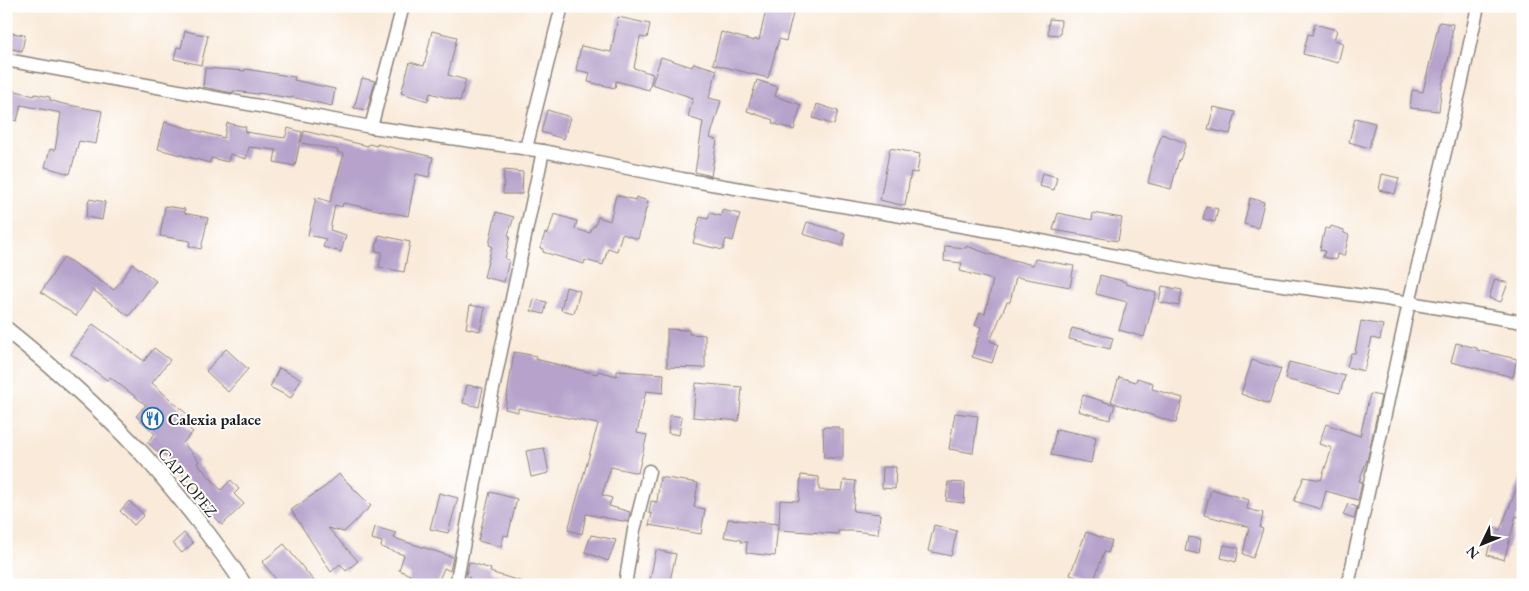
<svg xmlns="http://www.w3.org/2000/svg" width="1529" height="591" font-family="'EB Garamond',serif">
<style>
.building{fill:#b6a2cb}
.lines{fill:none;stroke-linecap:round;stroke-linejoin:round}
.minor-casing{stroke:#8a837a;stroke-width:15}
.tertiary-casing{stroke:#8a837a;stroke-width:18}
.minor{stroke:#fff;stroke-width:12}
.tertiary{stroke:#fff;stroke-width:15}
.labels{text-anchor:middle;stroke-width:4;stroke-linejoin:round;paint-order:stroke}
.poi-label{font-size:16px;font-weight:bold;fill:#1c1c1c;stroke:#fff;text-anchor:start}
.street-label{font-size:16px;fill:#1c1c1c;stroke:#fff}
</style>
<rect width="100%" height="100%" fill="#fff"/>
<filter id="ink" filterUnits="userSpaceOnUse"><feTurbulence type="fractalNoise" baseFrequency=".02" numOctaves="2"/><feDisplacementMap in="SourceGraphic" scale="10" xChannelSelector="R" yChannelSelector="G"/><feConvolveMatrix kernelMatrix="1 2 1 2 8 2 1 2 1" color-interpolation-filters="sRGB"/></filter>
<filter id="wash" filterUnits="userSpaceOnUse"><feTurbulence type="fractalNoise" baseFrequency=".0096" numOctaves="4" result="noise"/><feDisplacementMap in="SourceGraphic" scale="20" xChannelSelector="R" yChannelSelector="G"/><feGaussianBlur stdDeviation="1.12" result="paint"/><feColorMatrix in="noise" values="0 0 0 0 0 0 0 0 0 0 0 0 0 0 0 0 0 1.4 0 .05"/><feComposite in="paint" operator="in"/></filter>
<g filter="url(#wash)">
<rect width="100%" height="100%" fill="#f9ead9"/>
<g id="blocks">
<g class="building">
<path d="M 767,6 L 795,6 L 786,41 L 779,39 L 768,78 L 713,64 L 721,32 L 754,41 L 755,39 L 759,40 Z"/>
<path d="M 618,17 L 650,24 L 647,38 L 640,37 L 634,68 L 653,74 L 649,90 L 616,81 L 615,88 L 588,82 L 590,73 L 576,70 L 581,46 L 611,52 Z"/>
<path d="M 1049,19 L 1061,20 L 1060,35 L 1048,34 Z"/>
<path d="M 1439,22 L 1453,24 L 1450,51 L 1442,86 L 1439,111 L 1410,108 L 1412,90 L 1423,92 Z"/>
<path d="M 1315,24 L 1337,30 L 1334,40 L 1343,43 L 1338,63 L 1303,54 L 1308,34 L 1312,35 Z"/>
<path d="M 185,31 L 208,36 L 201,65 L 174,59 L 177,47 L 181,48 Z"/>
<path d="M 432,31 L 457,37 L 448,75 L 466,80 L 460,101 L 430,93 L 428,101 L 401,93 L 410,62 L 424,66 Z"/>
<path d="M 6,32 L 25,35 L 22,51 L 6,48 Z"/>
<path d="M 661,57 L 692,67 L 694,63 L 717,70 L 709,98 L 721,101 L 710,138 L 717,140 L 711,176 L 695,172 L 703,122 L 688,117 L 693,98 L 652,84 Z"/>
<path d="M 205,68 L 245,71 L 245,69 L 295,77 L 294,80 L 335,89 L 332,106 L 292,97 L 291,98 L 258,93 L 258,94 L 233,91 L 233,93 L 203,87 Z"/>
<path d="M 362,78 L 375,81 L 367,110 L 354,108 Z"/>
<path d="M 757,80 L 778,87 L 775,96 L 801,105 L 794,130 L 772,123 L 773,120 L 747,111 Z"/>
<path d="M 6,88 L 34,96 L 35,94 L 50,97 L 50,100 L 63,104 L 102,111 L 96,144 L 79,141 L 70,174 L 45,167 L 50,149 L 55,150 L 61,113 L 21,105 L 17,121 L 6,118 Z"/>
<path d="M 817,104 L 838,111 L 834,125 L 813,118 Z"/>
<path d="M 1214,107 L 1236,112 L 1230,134 L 1208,129 Z"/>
<path d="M 547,110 L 570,117 L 564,139 L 541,132 Z"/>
<path d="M 1355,118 L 1375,123 L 1369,148 L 1349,142 Z"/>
<path d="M 165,122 L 224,138 L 227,123 L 246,127 L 245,132 L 285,138 L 288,128 L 302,132 L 295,166 L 274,162 L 276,150 L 249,147 L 246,159 L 230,154 L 228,162 L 211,158 L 210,163 L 158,149 Z"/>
<path d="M 304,131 L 368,146 L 369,144 L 377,146 L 377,144 L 433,157 L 429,177 L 416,174 L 408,216 L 343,203 L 342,207 L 335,205 L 330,230 L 346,235 L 341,252 L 323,247 L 326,239 L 308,235 L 316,197 L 330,202 L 344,154 L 337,152 L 338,150 L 301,143 Z"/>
<path d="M 1162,134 L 1186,143 L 1180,160 L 1179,159 L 1171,189 L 1148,183 L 1154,156 Z"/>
<path d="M 890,148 L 920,154 L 917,173 L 911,172 L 905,206 L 880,200 Z"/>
<path d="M 504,170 L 523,172 L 522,194 L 503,194 Z"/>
<path d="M 1042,173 L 1057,177 L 1054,190 L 1039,186 Z"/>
<path d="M 1382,174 L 1399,178 L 1395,194 L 1379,190 Z"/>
<path d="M 616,195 L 635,200 L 636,197 L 648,201 L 638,239 L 622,234 L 617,251 L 608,248 L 603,265 L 585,260 L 584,264 L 543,252 L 543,249 L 540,248 L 545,233 L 548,234 L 554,214 L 577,221 L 575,229 L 590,233 L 593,226 L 595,226 L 598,217 L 610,221 Z"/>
<path d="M 1250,198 L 1264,202 L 1258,228 L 1244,224 Z"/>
<path d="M 89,199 L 105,202 L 102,220 L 86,217 Z"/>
<path d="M 165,206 L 185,209 L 184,213 L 208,218 L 201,249 L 189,246 L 190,241 L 160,236 Z"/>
<path d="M 1206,206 L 1218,209 L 1215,222 L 1203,219 Z"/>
<path d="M 722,210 L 740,214 L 733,241 L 726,239 L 723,250 L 693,243 L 700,217 L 708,219 L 710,213 L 721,216 Z"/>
<path d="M 496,212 L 514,217 L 508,235 L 510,236 L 505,259 L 509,260 L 504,282 L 484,277 L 492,246 L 489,245 Z"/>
<path d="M 1058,213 L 1092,220 L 1093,213 L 1122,218 L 1118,241 L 1053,230 Z"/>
<path d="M 807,222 L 845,233 L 843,246 L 803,234 Z"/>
<path d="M 1331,226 L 1344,230 L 1344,233 L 1349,235 L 1344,256 L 1337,254 L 1336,260 L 1323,257 L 1325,251 L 1320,250 L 1325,228 L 1330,229 Z"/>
<path d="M 379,235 L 410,242 L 404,272 L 379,267 L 382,252 L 375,251 Z"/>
<path d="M 945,246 L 966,248 L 967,246 L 989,254 L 1033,265 L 1035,259 L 1074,266 L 1070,287 L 1016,277 L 1010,302 L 1007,302 L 990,341 L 998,344 L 992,363 L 972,357 L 981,327 L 975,325 L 980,312 L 985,314 L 993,280 L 960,271 L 962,263 L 944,261 Z"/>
<path d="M 64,257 L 114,290 L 133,264 L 156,281 L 129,316 L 93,290 L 76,316 L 41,292 Z"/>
<path d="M 1100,275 L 1126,282 L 1126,284 L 1156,293 L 1144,337 L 1119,330 L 1127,302 L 1096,294 Z"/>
<path d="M 1495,279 L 1508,283 L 1501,302 L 1489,298 Z"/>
<path d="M 1162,286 L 1182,290 L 1179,306 L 1159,302 Z"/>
<path d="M 566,287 L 580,291 L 574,313 L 561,310 Z"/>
<path d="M 534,299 L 547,302 L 544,314 L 531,311 Z"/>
<path d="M 470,305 L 485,308 L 480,331 L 466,328 Z"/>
<path d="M 1361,321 L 1383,325 L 1380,340 L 1372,338 L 1364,371 L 1347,367 L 1351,353 L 1355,353 Z"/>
<path d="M 93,324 L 144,361 L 154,348 L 170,360 L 152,383 L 189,416 L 183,423 L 193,432 L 183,443 L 199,461 L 197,463 L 221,490 L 231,480 L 239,489 L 234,494 L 244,504 L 222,525 L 204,504 L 207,502 L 163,453 L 161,455 L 147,442 L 155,434 L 136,416 L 146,405 L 110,377 L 107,380 L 71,354 Z"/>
<path d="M 1072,328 L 1113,338 L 1110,349 L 1069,339 Z"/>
<path d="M 667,329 L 689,330 L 689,334 L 705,335 L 705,368 L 667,367 Z"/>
<path d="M 1456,343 L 1477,348 L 1477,350 L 1517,359 L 1513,377 L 1451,362 Z"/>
<path d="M 226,349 L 248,369 L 228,392 L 206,371 Z"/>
<path d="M 514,352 L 536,356 L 535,359 L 597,374 L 598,371 L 617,376 L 617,371 L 664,374 L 663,393 L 646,391 L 637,433 L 647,435 L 638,473 L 611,467 L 602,495 L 612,498 L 609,506 L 630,512 L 628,522 L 586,514 L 582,534 L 568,530 L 598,424 L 518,408 L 518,412 L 505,409 Z"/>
<path d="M 1252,360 L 1281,369 L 1269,404 L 1241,394 Z"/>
<path d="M 1289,362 L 1345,376 L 1340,393 L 1285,379 Z"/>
<path d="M 279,368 L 301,379 L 291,398 L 270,387 Z"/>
<path d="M 1119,377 L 1136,382 L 1137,378 L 1153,383 L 1152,389 L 1183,398 L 1176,423 L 1111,402 Z"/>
<path d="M 696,383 L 742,387 L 739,421 L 693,417 Z"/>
<path d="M 467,385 L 483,388 L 479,407 L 463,403 Z"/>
<path d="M 1370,394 L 1381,396 L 1367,460 L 1359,481 L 1362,482 L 1358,500 L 1326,491 L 1321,509 L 1294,501 L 1304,477 L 1321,480 L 1332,448 L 1319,444 L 1326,424 L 1360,436 Z"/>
<path d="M 1083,395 L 1115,405 L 1110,420 L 1078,411 Z"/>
<path d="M 955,413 L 978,416 L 973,453 L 949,449 Z"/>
<path d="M 670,415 L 682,417 L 679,435 L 668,433 Z"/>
<path d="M 823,427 L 839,427 L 839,430 L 843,430 L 843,458 L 824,458 Z"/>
<path d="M 1056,429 L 1096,437 L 1091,463 L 1051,455 Z"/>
<path d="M 544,448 L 549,473 L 531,477 L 526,451 Z"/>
<path d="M 883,467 L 896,467 L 895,489 L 882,488 Z"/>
<path d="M 339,474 L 371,506 L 344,532 L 328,528 L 358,561 L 346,571 L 340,564 L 331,572 L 291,510 L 326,486 Z"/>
<path d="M 801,475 L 819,477 L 819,490 L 842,491 L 844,480 L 856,481 L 853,511 L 880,514 L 878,534 L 853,531 L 838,531 L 838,534 L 779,530 L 780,500 L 799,501 Z"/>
<path d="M 1522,475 L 1523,518 L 1516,516 L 1504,560 L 1487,555 L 1494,528 L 1500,530 Z"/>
<path d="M 660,477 L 698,483 L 694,507 L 705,509 L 701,534 L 649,525 L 652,514 L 649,513 L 651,501 L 657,502 Z"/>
<path d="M 948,482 L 965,483 L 964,503 L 946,501 Z"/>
<path d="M 1211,489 L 1249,500 L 1247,509 L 1263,513 L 1260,528 L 1263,529 L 1253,558 L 1243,554 L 1249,527 L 1204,515 Z"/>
<path d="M 490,492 L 517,499 L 508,536 L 504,535 L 501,547 L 478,541 Z"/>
<path d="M 439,493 L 458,498 L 448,533 L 430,529 Z"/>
<path d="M 129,501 L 144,515 L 134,525 L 120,511 Z"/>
<path d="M 1348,504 L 1357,507 L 1354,519 L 1343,515 Z"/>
<path d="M 728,519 L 778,524 L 775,556 L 746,553 L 747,542 L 741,542 L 741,540 L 724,537 Z"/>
<path d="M 934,525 L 957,531 L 951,556 L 928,551 Z"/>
<path d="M 375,527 L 396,533 L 394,538 L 453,557 L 450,571 L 444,568 L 437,585 L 406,585 L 410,575 L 399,570 L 404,555 L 381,547 L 382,542 L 372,539 Z"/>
<path d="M 1086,532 L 1112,541 L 1108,553 L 1104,552 L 1093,583 L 1070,575 Z"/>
<path d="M 184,533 L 193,543 L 182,553 L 173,543 Z"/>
<path d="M 591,535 L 616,540 L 608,561 L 585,552 Z"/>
<path d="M 1188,537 L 1201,539 L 1199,554 L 1185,551 Z"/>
<path d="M 284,544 L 317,585 L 266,585 L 275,578 L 262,562 Z"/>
<path d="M 1224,545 L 1239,548 L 1236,562 L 1221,558 Z"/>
<path d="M 656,550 L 676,554 L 669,585 L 649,585 Z"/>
<path d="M 469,562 L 491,569 L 490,572 L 523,582 L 522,585 L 475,585 L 469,583 L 470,578 L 466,576 Z"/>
</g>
</g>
</g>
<g filter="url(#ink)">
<use href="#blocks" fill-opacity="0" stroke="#8a837a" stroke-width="1"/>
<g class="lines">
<defs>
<g id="minor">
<path d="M 6,60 L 152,86 L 371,127 L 543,151 L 682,179 L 1002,233 L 1210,275 L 1386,299 L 1523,322"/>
<path d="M 371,127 L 403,6"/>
<path d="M 526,148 L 562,6"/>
<path d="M 456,585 L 489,408 L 543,151"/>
<path d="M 625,585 L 634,530 L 649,471"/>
<path d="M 1348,585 L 1409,303 L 1461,85 L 1478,6"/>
</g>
<path id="tertiary" d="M 6,329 C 51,365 94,403 133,444 C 156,467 175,492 195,517 C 212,539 229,561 244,585"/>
</defs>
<use href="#minor" class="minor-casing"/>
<use href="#tertiary" class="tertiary-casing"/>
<use href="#minor" class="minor"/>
<use href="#tertiary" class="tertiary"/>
</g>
</g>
<defs>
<symbol id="restaurant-ring" viewBox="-11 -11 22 22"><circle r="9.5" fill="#fff" stroke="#1f6fb2" stroke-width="1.5"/><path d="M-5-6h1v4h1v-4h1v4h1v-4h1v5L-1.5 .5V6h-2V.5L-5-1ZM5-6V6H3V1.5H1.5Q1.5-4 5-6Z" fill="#1f6fb2"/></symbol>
</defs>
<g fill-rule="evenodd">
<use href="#restaurant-ring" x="140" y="406" width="25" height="25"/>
</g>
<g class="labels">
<g class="poi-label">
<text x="168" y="425">Calexia palace</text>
</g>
<g class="street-label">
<text transform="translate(188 482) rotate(51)" y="6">CAP LOPEZ</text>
</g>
</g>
<rect width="1529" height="591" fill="none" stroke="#fff" stroke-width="25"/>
<g transform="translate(1482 544) rotate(227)" stroke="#ffffff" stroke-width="4" paint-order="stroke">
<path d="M0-4L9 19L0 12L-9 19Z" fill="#1c1c1c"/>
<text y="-8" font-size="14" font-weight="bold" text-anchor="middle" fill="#1c1c1c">N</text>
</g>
</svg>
